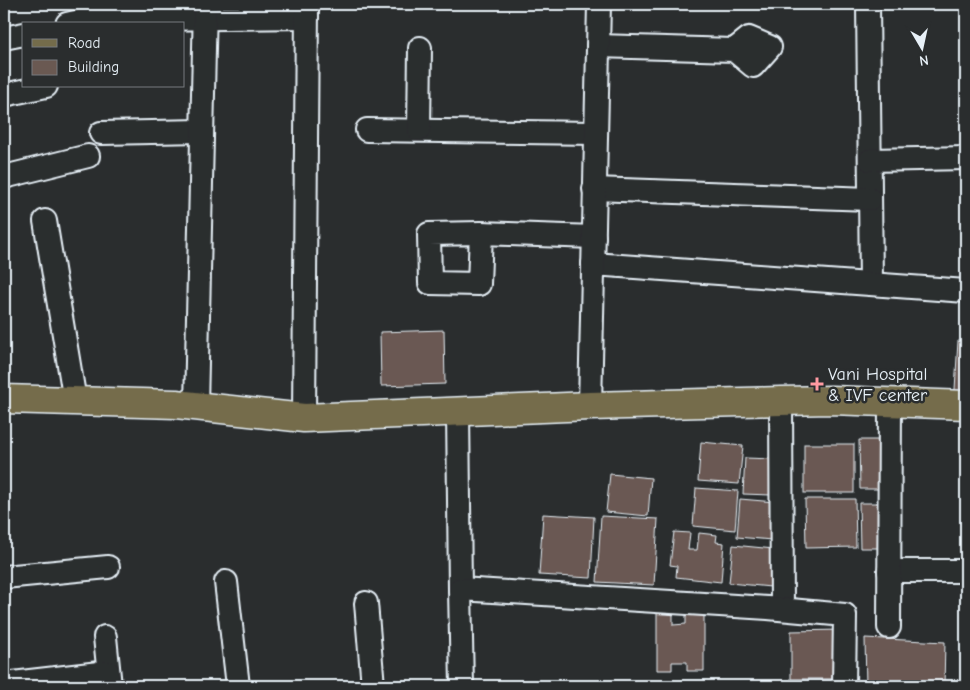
<svg xmlns="http://www.w3.org/2000/svg" width="970" height="690" font-family="'Comic Neue',sans-serif">
<style>
.building{fill:#6a5952;stroke:#e8f1f8}
.lines{fill:none;stroke-linecap:round;stroke-linejoin:round}
.minor-casing{stroke:#e8f1f8;stroke-width:26}
.major-casing{stroke:#e8f1f8;stroke-width:31}
.minor{stroke:#2a2d2e;stroke-width:22}
.major{stroke:#746c4b;stroke-width:28}
.poi-dot{fill:#ff9aa2;stroke:#2a2d2e;stroke-width:2}
.labels{text-anchor:middle;stroke-width:5;stroke-linejoin:round;paint-order:stroke}
.poi-label{font-size:18px;fill:#e8f1f8;stroke:#2a2d2e;text-anchor:start}
</style>
<rect width="100%" height="100%" fill="#2a2d2e"/>
<filter id="ink" filterUnits="userSpaceOnUse"><feTurbulence type="fractalNoise" baseFrequency=".02" numOctaves="2"/><feDisplacementMap in="SourceGraphic" scale="10" xChannelSelector="R" yChannelSelector="G"/><feConvolveMatrix kernelMatrix="1 2 1 2 8 2 1 2 1" color-interpolation-filters="sRGB"/></filter>
<g filter="url(#ink)">
<g class="building">
<path d="M 444,330 L 445,384 L 381,386 L 380,332 Z"/>
<path d="M 958,341 L 966,342 L 966,405 L 954,405 Z"/>
<path d="M 859,440 L 881,440 L 882,489 L 860,489 Z"/>
<path d="M 701,442 L 743,446 L 739,484 L 698,481 Z"/>
<rect x="804" y="444" width="50" height="49"/>
<path d="M 745,458 L 773,459 L 771,495 L 743,494 Z"/>
<path d="M 610,474 L 651,478 L 648,516 L 606,512 Z"/>
<path d="M 696,488 L 738,491 L 735,530 L 693,526 Z"/>
<path d="M 740,499 L 775,502 L 772,540 L 737,537 Z"/>
<path d="M 805,499 L 855,499 L 856,547 L 806,548 Z"/>
<path d="M 859,503 L 879,503 L 881,548 L 860,548 Z"/>
<path d="M 543,514 L 594,517 L 591,578 L 539,575 Z"/>
<path d="M 601,516 L 658,519 L 654,585 L 597,582 Z"/>
<path d="M 674,532 L 690,533 L 688,550 L 697,550 L 699,533 L 717,535 L 716,542 L 724,543 L 721,582 L 676,577 L 677,566 L 670,565 Z"/>
<path d="M 733,545 L 774,549 L 771,587 L 729,583 Z"/>
<path d="M 673,611 L 673,625 L 686,624 L 686,612 L 704,612 L 704,671 L 687,671 L 687,662 L 672,662 L 672,670 L 657,670 L 657,612 Z"/>
<path d="M 841,630 L 841,679 L 791,679 L 791,631 Z"/>
<path d="M 865,638 L 945,642 L 944,686 L 866,686 Z"/>
<path d="M 544,684 L 544,686 L 494,686 L 494,685 Z"/>
</g>
<g class="lines">
<defs>
<g id="minor">
<path d="M 868,4 L 871,284"/>
<path d="M 67,24 L 84,20 L 307,17"/>
<path d="M 4,38 L 24,34"/>
<path d="M 598,46 L 734,50 L 749,38 L 770,47 L 753,66 L 734,50"/>
<path d="M 4,95 L 46,86"/>
<path d="M 367,130 L 596,133"/>
<path d="M 419,130 L 420,48"/>
<path d="M 101,133 L 202,131"/>
<path d="M 870,160 L 966,158"/>
<path d="M 4,177 L 88,156"/>
<path d="M 594,189 L 870,199"/>
<path d="M 45,221 L 75,401"/>
<path d="M 481,233 L 429,234 L 430,283 L 479,284 L 481,233 L 594,237"/>
<path d="M 593,264 L 966,291"/>
<path d="M 781,401 L 782,609"/>
<path d="M 196,406 L 205,4"/>
<path d="M 590,406 L 599,4"/>
<path d="M 458,411 L 460,589"/>
<path d="M 304,418 L 307,4"/>
<path d="M 889,571 L 966,571"/>
<path d="M 4,577 L 108,567"/>
<path d="M 226,582 L 238,686"/>
<path d="M 366,603 L 373,686"/>
<path d="M 889,627 L 890,402"/>
<path d="M 105,637 L 110,686"/>
<path d="M 4,684 L 108,672"/>
<path d="M 462,686 L 460,589 L 768,608 L 845,615 L 844,686"/>
</g>
<path id="major" d="M 4,399 L 176,404 L 304,418 L 590,406 L 781,401 L 831,400 L 966,405"/>
</defs>
<use href="#minor" class="minor-casing"/>
<use href="#major" class="major-casing"/>
<use href="#minor" class="minor"/>
<use href="#major" class="major"/>
</g>
</g>
<path class="poi-dot" d="M814.5 376.5h5v5h5v5h-5v5h-5v-5h-5v-5h5z"/>
<g class="labels">
<g class="poi-label">
<text x="828" y="380">Vani Hospital<tspan x="828" dy="21">&amp; IVF center</tspan></text>
</g>
</g>
<rect width="970" height="690" fill="none" stroke="#2a2d2e" stroke-width="20"/>
<rect x="10" y="10" width="950" height="670" fill="none" stroke="#e8f1f8" stroke-width="2" filter="url(#ink)"/>
<rect x="22" y="22" width="162" height="65" fill="#2a2d2e" stroke="#767b7f"/>
<rect x="32" y="39" width="25" height="8" fill="#746c4b" stroke="#767b7f"/>
<text x="68" y="48" font-size="15" fill="#e8f1f8">Road</text>
<rect x="32" y="60" width="25" height="15" fill="#6a5952" stroke="#767b7f"/>
<text x="68" y="72" font-size="15" fill="#e8f1f8">Building</text>
<g transform="translate(922 48) rotate(171)" stroke="#2a2d2e" stroke-width="4" paint-order="stroke">
<path d="M0-4L9 19L0 12L-9 19Z" fill="#e8f1f8"/>
<text y="-8" font-size="14" font-weight="bold" text-anchor="middle" fill="#e8f1f8">N</text>
</g>
</svg>
